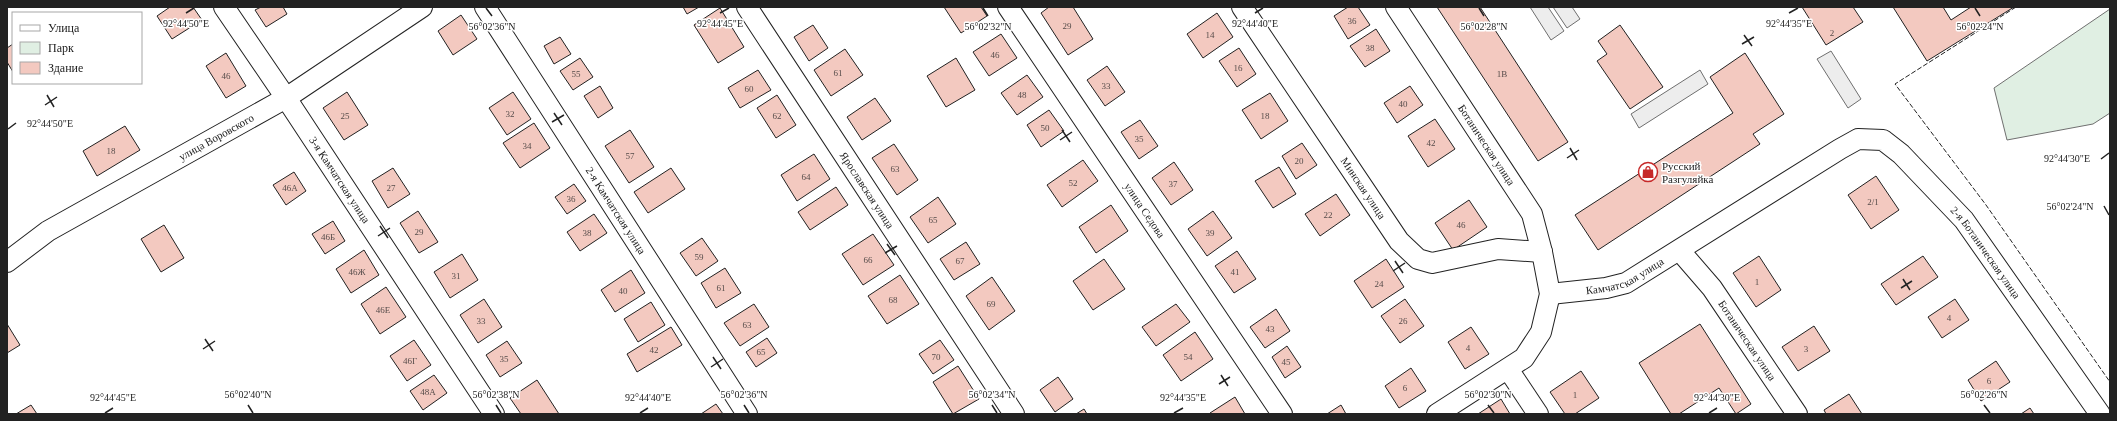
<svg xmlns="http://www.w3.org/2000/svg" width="2117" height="421" font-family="'Times New Roman',serif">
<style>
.green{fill:#e0efe3;stroke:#6f6f6f}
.parking{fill:#ededed;stroke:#6f6f6f}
.building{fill:#f3c9c0;stroke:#222}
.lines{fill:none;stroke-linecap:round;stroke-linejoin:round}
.street-casing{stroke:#222;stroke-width:22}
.street{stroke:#fff;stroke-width:20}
.fence{stroke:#222;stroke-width:1;stroke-dasharray:5 2;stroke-linecap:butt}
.ticks{fill:none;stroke:#222;stroke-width:1.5}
.labels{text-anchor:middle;stroke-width:3;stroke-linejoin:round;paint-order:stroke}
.number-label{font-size:9px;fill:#564c4a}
.street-label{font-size:11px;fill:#222;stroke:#fff}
.poi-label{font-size:11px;fill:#222;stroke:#fff;text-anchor:start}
.ticks-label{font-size:10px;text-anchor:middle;fill:#222;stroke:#fff;stroke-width:3;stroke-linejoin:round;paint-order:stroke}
</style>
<rect width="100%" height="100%" fill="#fff"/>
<path class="green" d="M 2110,9 L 2110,113 L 2093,124 L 2007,140 L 1994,88 Z"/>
<g class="parking">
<path d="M 1530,7 L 1548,7 L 1564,31 L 1551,40 Z"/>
<path d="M 1553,7 L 1572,7 L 1580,19 L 1567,28 Z"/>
<path d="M 1831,51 L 1861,99 L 1848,108 L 1817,59 Z"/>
<path d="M 1700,70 L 1708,84 L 1639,128 L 1631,114 Z"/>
</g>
<g class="building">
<path d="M 170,7 L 193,7 L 202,20 L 172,39 L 157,16 Z"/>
<path d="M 261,7 L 283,7 L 287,14 L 266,27 L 255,10 Z"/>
<path d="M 683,7 L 699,7 L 687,14 Z"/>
<path d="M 944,7 L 981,7 L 987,16 L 961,33 Z"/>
<path d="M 1049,7 L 1073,7 L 1093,39 L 1068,55 L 1041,13 Z"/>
<path d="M 1348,7 L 1358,7 L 1370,25 L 1348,39 L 1334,16 Z"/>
<path d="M 1437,7 L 1480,7 L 1568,142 L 1538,161 Z"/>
<path d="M 1802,7 L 1853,7 L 1863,22 L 1826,45 Z"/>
<path d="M 1893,7 L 1943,7 L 1951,20 L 1971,7 L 2014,7 L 1927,61 Z"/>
<path d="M 720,8 L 744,47 L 718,63 L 694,25 Z"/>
<path d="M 1217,13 L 1233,37 L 1203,58 L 1187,34 Z"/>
<path d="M 461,15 L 477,39 L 453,55 L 438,31 Z"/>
<path d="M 813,25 L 828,48 L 809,61 L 794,37 Z"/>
<path d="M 1620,25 L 1663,87 L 1630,109 L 1597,61 L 1607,54 L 1598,41 Z"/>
<path d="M 1376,29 L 1390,51 L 1365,67 L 1350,46 Z"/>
<path d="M 1001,34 L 1017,58 L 989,76 L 973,52 Z"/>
<path d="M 560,37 L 571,54 L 554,64 L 544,46 Z"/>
<path d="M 13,44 L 13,72 L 7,62 L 7,48 Z"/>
<path d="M 1239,48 L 1256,74 L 1237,87 L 1219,61 Z"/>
<path d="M 845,49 L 863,75 L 831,96 L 814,70 Z"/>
<path d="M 226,53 L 246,86 L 226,98 L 206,66 Z"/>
<path d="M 1745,53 L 1784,114 L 1753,134 L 1760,144 L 1598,250 L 1575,215 L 1733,113 L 1710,77 Z"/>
<path d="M 580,58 L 593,77 L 573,90 L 560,71 Z"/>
<path d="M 956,58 L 975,90 L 946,107 L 927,76 Z"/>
<path d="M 1107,66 L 1125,92 L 1105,106 L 1087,80 Z"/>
<path d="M 758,70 L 771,90 L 740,108 L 728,88 Z"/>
<path d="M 1027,75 L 1043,97 L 1017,115 L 1001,93 Z"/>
<path d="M 600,86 L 613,108 L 598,118 L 584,96 Z"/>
<path d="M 1410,86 L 1423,105 L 1397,123 L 1384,103 Z"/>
<path d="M 347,92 L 368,125 L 344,140 L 323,108 Z"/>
<path d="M 513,92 L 531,119 L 507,135 L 489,108 Z"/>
<path d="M 1270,93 L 1288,121 L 1261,139 L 1242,110 Z"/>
<path d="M 777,95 L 796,125 L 776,138 L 757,108 Z"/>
<path d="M 875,98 L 891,121 L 862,140 L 847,117 Z"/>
<path d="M 1049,110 L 1064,131 L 1041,147 L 1027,125 Z"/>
<path d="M 1435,119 L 1455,149 L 1428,167 L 1408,136 Z"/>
<path d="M 1140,120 L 1158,146 L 1139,159 L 1121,132 Z"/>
<path d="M 534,123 L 550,148 L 520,168 L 503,143 Z"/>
<path d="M 125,126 L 140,150 L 97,176 L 83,151 Z"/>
<path d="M 630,130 L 654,167 L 629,183 L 605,146 Z"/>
<path d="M 1302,143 L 1317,165 L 1296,179 L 1282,156 Z"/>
<path d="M 894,144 L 918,180 L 897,195 L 872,158 Z"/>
<path d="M 814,154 L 830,179 L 797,201 L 781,175 Z"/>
<path d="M 1083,160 L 1098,181 L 1062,207 L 1047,185 Z"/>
<path d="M 1174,162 L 1193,190 L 1171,205 L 1152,178 Z"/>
<path d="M 1279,167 L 1296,194 L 1273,208 L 1255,181 Z"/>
<path d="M 393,168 L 410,194 L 388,208 L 372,181 Z"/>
<path d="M 671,168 L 685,189 L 648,213 L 634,192 Z"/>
<path d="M 294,172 L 306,191 L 286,205 L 273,185 Z"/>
<path d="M 1876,176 L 1899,210 L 1871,229 L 1848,195 Z"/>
<path d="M 574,184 L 586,201 L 567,214 L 555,197 Z"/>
<path d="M 836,187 L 848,205 L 810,230 L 798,212 Z"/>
<path d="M 1336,194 L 1350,215 L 1320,236 L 1305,214 Z"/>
<path d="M 938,197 L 956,224 L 928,243 L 910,217 Z"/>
<path d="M 1469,200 L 1487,227 L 1453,250 L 1435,223 Z"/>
<path d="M 1111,205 L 1128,231 L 1096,253 L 1079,227 Z"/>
<path d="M 418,211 L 438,242 L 419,253 L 400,223 Z"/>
<path d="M 1213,211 L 1232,238 L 1207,256 L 1188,229 Z"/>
<path d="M 594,214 L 607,233 L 580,251 L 567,232 Z"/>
<path d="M 333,221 L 345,241 L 325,254 L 312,234 Z"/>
<path d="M 164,225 L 184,258 L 161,272 L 141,239 Z"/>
<path d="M 873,234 L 894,265 L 863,285 L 842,254 Z"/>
<path d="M 702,238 L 718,261 L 696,276 L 680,253 Z"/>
<path d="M 966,242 L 980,264 L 954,280 L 940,259 Z"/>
<path d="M 364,250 L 379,275 L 351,293 L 336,269 Z"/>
<path d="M 1237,251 L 1256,279 L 1234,293 L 1215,266 Z"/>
<path d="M 462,254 L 478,280 L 450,298 L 434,272 Z"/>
<path d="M 1759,256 L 1781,290 L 1756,307 L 1733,273 Z"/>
<path d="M 1923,256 L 1938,277 L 1896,305 L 1881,284 Z"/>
<path d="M 1104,259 L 1125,289 L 1093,310 L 1073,281 Z"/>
<path d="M 1386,259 L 1404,287 L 1372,308 L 1354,281 Z"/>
<path d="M 725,268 L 741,293 L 716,308 L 701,283 Z"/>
<path d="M 631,270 L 645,293 L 615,312 L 601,290 Z"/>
<path d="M 900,275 L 919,304 L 887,324 L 868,296 Z"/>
<path d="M 992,277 L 1015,311 L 989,330 L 966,296 Z"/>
<path d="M 386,287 L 406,317 L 380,334 L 361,304 Z"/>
<path d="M 484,299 L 502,327 L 478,343 L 460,315 Z"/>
<path d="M 1405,299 L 1424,326 L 1400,343 L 1381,316 Z"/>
<path d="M 1955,299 L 1969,320 L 1942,338 L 1928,317 Z"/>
<path d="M 651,302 L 665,325 L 638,342 L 624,319 Z"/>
<path d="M 754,304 L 769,327 L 740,346 L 724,323 Z"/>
<path d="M 1176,304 L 1190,322 L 1156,346 L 1142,327 Z"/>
<path d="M 1276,309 L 1290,331 L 1265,348 L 1250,327 Z"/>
<path d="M 7,324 L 20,345 L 7,353 Z"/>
<path d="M 1700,324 L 1751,404 L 1736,414 L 1719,388 L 1679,414 L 1671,414 L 1639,363 Z"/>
<path d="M 1814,326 L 1830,351 L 1798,371 L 1782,347 Z"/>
<path d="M 671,327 L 682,345 L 637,372 L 627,354 Z"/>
<path d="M 1471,327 L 1489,354 L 1465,369 L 1448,342 Z"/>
<path d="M 1195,332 L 1213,359 L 1181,381 L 1163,355 Z"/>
<path d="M 767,338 L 777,353 L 756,367 L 746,352 Z"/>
<path d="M 414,340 L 431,365 L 407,381 L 390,356 Z"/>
<path d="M 940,340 L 954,360 L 933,374 L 919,354 Z"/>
<path d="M 507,341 L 522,363 L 500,377 L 486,355 Z"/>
<path d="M 1287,346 L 1301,367 L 1285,378 L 1272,357 Z"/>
<path d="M 1996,361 L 2010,382 L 1981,401 L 1968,380 Z"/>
<path d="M 958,366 L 979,399 L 953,414 L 933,382 Z"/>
<path d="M 1411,368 L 1426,391 L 1399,408 L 1385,386 Z"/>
<path d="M 1581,371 L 1599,398 L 1575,414 L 1565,414 L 1550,392 Z"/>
<path d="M 434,375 L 447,393 L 423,410 L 410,391 Z"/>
<path d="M 1058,377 L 1073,399 L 1055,412 L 1040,390 Z"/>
<path d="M 537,380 L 559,414 L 521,414 L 510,398 Z"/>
<path d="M 1849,394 L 1862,414 L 1826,414 L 1824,410 Z"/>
<path d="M 1235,397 L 1245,414 L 1211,414 L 1210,413 Z"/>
<path d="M 1501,399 L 1510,414 L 1478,414 Z"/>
<path d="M 716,404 L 723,414 L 701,414 Z"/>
<path d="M 31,405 L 37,414 L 16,414 Z"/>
<path d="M 1341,405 L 1346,414 L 1327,414 Z"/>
<path d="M 2030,408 L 2034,414 L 2021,414 Z"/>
<path d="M 1084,409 L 1087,414 L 1076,414 Z"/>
</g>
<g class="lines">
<defs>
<g id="street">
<path id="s1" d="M 224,7 L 286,98 L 494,414"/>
<path id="s2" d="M 485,7 L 747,414"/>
<path id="s3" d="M 747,7 L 1014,414"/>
<path id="s4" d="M 1008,7 L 1282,414"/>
<path id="s5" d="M 1242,7 L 1399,241 L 1418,259 L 1432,263 L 1498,249 L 1542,252"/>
<path id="s6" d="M 1396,7 L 1532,214 L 1542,252 L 1550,294 L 1541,332 L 1524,358 L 1437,414"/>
<path id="s7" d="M 1680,251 L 1712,288 L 1797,414"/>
<path id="s8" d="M 7,262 L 48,231 L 286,98 L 422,7"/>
<path id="s9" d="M 1550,294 L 1606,288 L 1626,283 L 1840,149 L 1858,139 L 1883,140 L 1901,154 L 1964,220 L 2100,414"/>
<path d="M 1508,369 L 1538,414"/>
</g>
</defs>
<use href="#street" class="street-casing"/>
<use href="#street" class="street"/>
<path class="fence" d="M 2016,7 L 1895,84 L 1986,205 L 2110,382"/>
</g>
<path class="ticks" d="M 486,8 L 492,16M 983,8 L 988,16M 1479,8 L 1484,16M 1975,8 L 1980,16M 186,13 L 194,8M 720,13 L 729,8M 1255,13 L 1263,8M 1789,13 L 1798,8M 1744,35 L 1752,46M 1742,44 L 1754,37M 47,95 L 54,107M 45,105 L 57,97M 554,113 L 562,125M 552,122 L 564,115M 8,129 L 16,123M 1062,130 L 1070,142M 1060,140 L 1072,132M 1570,148 L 1577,160M 1567,158 L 1579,150M 2101,159 L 2109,153M 2104,206 L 2109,215M 380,226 L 388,238M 378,236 L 390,228M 887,244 L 895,255M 885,253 L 897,246M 1395,261 L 1403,273M 1393,271 L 1405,263M 1903,279 L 1910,290M 1901,288 L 1912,281M 205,339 L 213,351M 203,349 L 215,341M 713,357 L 721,369M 711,367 L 723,359M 1221,375 L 1228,386M 1219,384 L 1230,377M 248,405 L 253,413M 496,405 L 501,413M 744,405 L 749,413M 992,405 L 997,413M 1488,405 L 1494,413M 1984,405 L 1990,413M 105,413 L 113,408M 640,413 L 648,408M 1174,413 L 1183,408M 1709,413 L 1717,408"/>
<defs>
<symbol id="shop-ring" viewBox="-11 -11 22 22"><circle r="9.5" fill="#fff" stroke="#c62828" stroke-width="1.5"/><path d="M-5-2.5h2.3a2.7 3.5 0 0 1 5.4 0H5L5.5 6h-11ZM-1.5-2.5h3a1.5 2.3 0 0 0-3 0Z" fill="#c62828"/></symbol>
</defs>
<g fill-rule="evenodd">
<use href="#shop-ring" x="1637" y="161" width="22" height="22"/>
</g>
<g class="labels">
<g class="number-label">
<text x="1352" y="24">36</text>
<text x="1067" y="29">29</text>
<text x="1832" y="36">2</text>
<text x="1210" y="38">14</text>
<text x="1370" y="51">38</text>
<text x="995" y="58">46</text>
<text x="1238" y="71">16</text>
<text x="838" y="76">61</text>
<text x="576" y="77">55</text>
<text x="1502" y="77">1В</text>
<text x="226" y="79">46</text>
<text x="1106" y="89">33</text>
<text x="749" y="92">60</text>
<text x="1022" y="98">48</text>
<text x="1403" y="107">40</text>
<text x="510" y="117">32</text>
<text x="345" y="119">25</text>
<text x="777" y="119">62</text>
<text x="1265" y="119">18</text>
<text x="1045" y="131">50</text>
<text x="1139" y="142">35</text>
<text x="1431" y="146">42</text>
<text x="527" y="149">34</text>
<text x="111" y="154">18</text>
<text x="630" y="159">57</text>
<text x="1299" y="164">20</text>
<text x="895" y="172">63</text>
<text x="806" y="180">64</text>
<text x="1073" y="186">52</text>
<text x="1173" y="187">37</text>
<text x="290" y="191">46А</text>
<text x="391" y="191">27</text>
<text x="571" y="202">36</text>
<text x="1873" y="205">2/1</text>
<text x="1328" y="218">22</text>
<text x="933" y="223">65</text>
<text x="1461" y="228">46</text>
<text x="419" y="235">29</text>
<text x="587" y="236">38</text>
<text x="1210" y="236">39</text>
<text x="328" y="240">46Б</text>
<text x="699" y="260">59</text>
<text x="868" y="263">66</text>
<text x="960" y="264">67</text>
<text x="357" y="275">46Ж</text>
<text x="1235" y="275">41</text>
<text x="456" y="279">31</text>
<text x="1757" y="285">1</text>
<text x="1379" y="287">24</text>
<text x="721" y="291">61</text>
<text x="623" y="294">40</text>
<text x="893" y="303">68</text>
<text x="991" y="307">69</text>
<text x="383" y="313">46Е</text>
<text x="1949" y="321">4</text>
<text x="481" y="324">33</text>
<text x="1403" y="324">26</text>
<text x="747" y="328">63</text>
<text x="1270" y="332">43</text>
<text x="1468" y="351">4</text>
<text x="1806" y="352">3</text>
<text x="654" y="353">42</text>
<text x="761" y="355">65</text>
<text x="936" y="360">70</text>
<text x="1188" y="360">54</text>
<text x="504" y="362">35</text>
<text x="410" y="364">46Г</text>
<text x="1286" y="365">45</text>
<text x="1989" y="384">6</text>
<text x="1405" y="391">6</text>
<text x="428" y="395">48А</text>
<text x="1575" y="398">1</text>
</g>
<g class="street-label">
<text dy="4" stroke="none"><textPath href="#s8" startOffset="244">улица Воровского</textPath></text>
<text dy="4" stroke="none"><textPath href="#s6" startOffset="165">Ботаническая улица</textPath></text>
<text dy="4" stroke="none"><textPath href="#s1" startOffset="208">3-я Камчатская улица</textPath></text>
<text dy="4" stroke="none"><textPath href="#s5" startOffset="218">Минская улица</textPath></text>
<text dy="4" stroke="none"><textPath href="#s3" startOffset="219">Ярославская улица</textPath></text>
<text dy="4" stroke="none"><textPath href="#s4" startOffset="245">улица Седова</textPath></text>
<text dy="4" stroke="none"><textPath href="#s2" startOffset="242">2-я Камчатская улица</textPath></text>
<text dy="4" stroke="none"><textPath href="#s9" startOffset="528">2-я Ботаническая улица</textPath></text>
<text dy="4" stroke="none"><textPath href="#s9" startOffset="78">Камчатская улица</textPath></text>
<text dy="4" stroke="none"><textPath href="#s7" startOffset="112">Ботаническая улица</textPath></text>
</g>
<g class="poi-label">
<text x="1662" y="170">Русский<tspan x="1662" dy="13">Разгуляйка</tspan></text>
</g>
</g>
<g class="ticks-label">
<text x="186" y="27">92°44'50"E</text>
<text x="720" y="27">92°44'45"E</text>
<text x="1255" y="27">92°44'40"E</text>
<text x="1789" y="27">92°44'35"E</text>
<text x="1484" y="30">56°02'28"N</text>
<text x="1980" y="30">56°02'24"N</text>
<text x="492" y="30">56°02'36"N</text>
<text x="988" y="30">56°02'32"N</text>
<text x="50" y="127">92°44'50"E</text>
<text x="2067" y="162">92°44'30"E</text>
<text x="2070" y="210">56°02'24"N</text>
<text x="248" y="398">56°02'40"N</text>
<text x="496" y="398">56°02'38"N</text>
<text x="744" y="398">56°02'36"N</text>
<text x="992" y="398">56°02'34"N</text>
<text x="1488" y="398">56°02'30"N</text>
<text x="1984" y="398">56°02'26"N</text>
<text x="113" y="401">92°44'45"E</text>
<text x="648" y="401">92°44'40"E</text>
<text x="1183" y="401">92°44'35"E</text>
<text x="1717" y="401">92°44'30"E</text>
</g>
<rect width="2117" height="421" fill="none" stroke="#222222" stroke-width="16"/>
<rect x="12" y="12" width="130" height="72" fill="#ffffff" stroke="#a7a7a7"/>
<rect x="20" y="25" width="20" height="6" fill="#ffffff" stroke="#a7a7a7"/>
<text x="48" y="32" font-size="12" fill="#222222">Улица</text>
<rect x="20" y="42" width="20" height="12" fill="#e0efe3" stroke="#a7a7a7"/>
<text x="48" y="52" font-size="12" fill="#222222">Парк</text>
<rect x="20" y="62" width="20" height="12" fill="#f3c9c0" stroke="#a7a7a7"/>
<text x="48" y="72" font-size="12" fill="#222222">Здание</text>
</svg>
